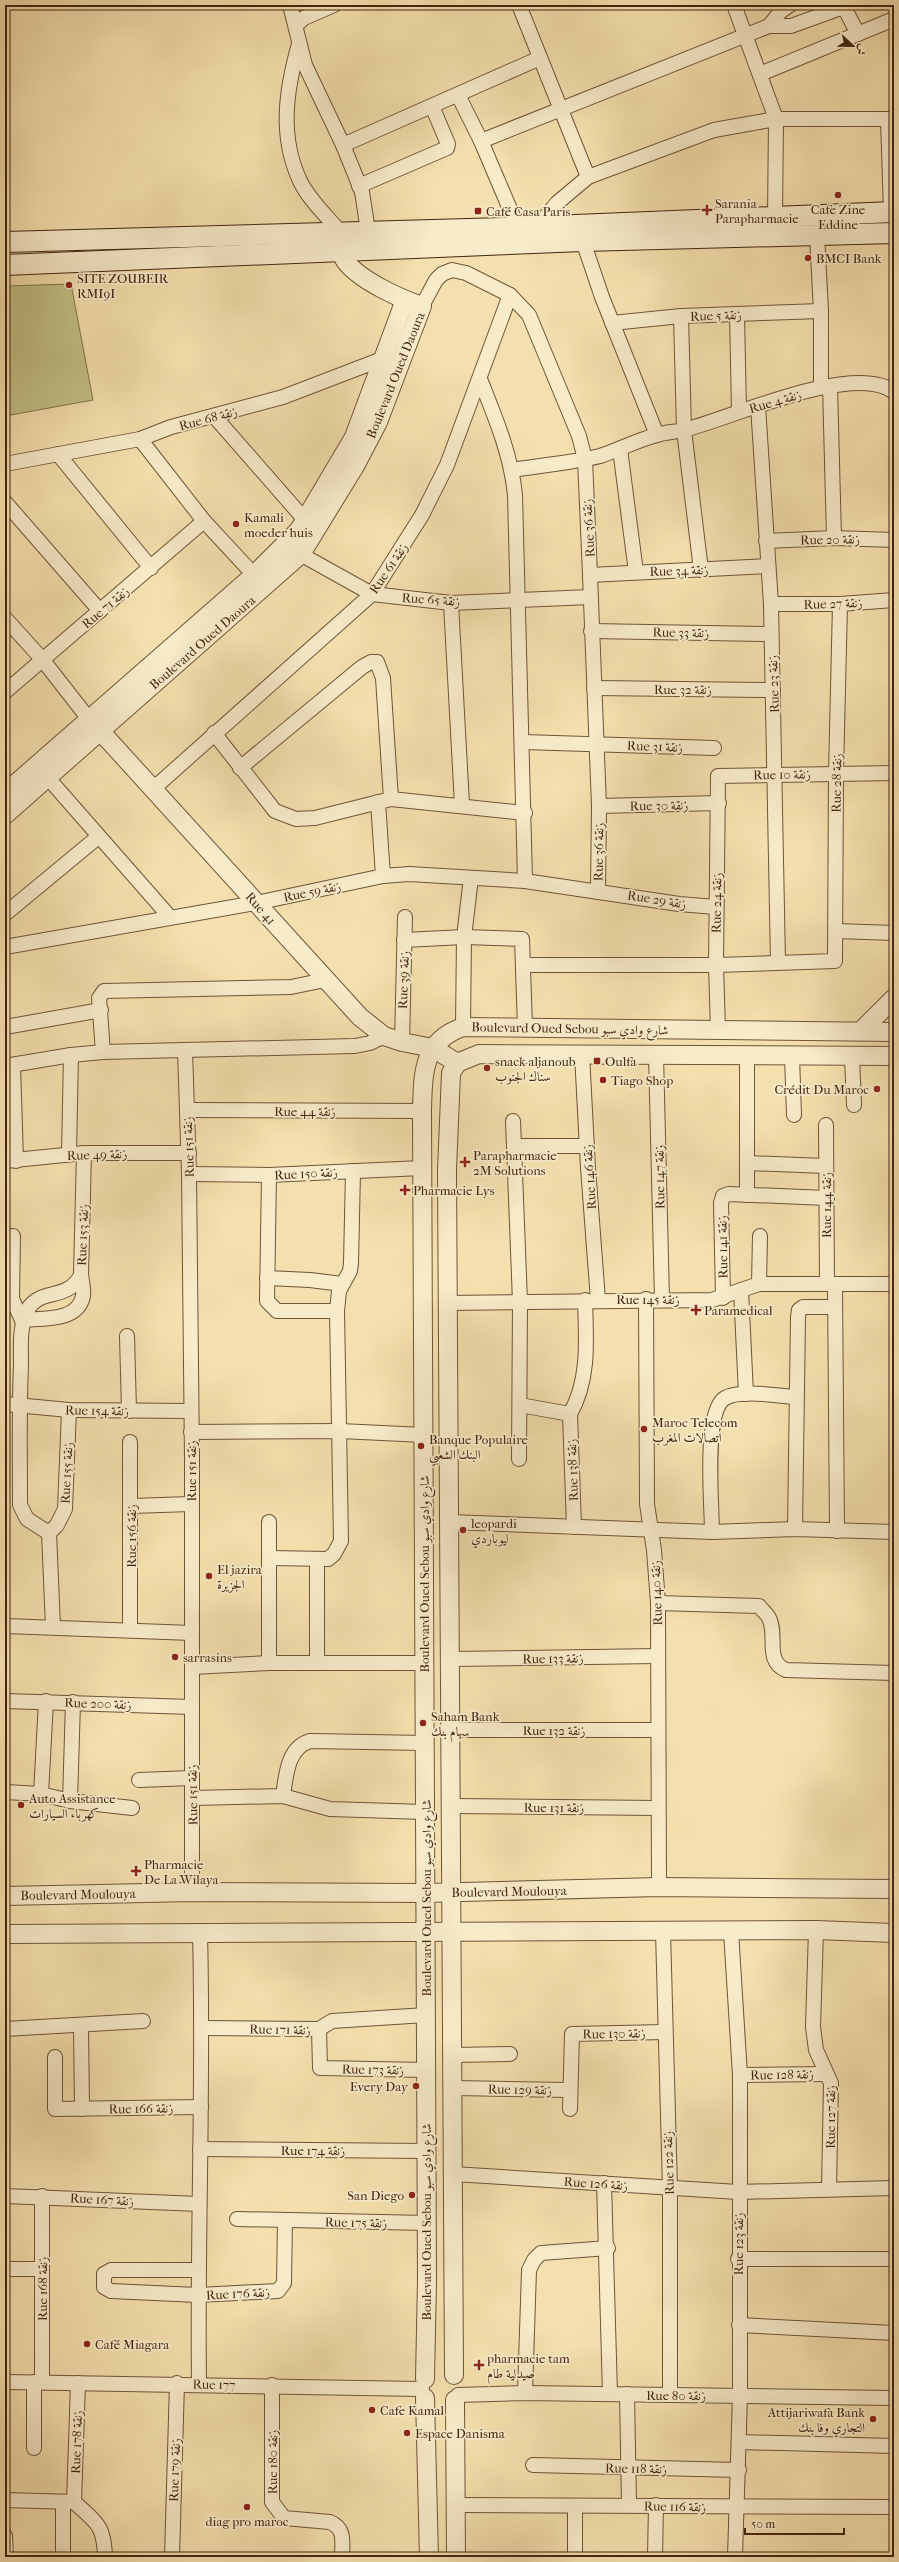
<svg xmlns="http://www.w3.org/2000/svg" width="899" height="2562" font-family="'IM FELL French Canon',Amiri,serif">
<style>
.green{fill:#c2c086;stroke:#82724c}
.lines{fill:none;stroke-linecap:round;stroke-linejoin:round}
.minor-casing{stroke:#6f5438;stroke-width:16}
.tertiary-casing{stroke:#6f5438;stroke-width:20}
.secondary-casing{stroke:#432511;stroke-width:22}
.minor{stroke:#f8ebca;stroke-width:14}
.tertiary{stroke:#f8ebca;stroke-width:18}
.secondary{stroke:#f8ebca;stroke-width:20}
.poi-dot{fill:#8f2418;stroke:#f8ebca;stroke-width:1.5}
.labels{text-anchor:middle;stroke-width:3.5;stroke-linejoin:round;paint-order:stroke}
.poi-label{font-size:13px;fill:#432511;stroke:#f8ebca;text-anchor:start}
.street-label{font-size:13px;fill:#432511;stroke:#f8ebca}
</style>
<rect width="100%" height="100%" fill="#f4e0ae"/>
<filter id="stains"><feTurbulence type="fractalNoise" baseFrequency=".005" numOctaves="4"/><feColorMatrix values="0 0 0 0 .2 0 0 0 0 .09 0 0 0 0 .02 0 0 0 .5 -.17"/></filter>
<radialGradient id="worn" r=".72"><stop offset=".6" stop-color="#630" stop-opacity="0"/><stop offset="1" stop-color="#630" stop-opacity=".3"/></radialGradient>
<path class="green" d="M 71,284 L 93,400 L 5,416 L 5,286 Z"/>
<g class="lines">
<defs>
<g id="minor">
<path d="M 290,5 L 305,65 L 343,145 L 362,192 L 368,231"/>
<path d="M 519,5 L 588,177"/>
<path d="M 734,5 L 776,119 L 775,217"/>
<path d="M 844,7 L 858,34"/>
<path d="M 296,25 L 304,18 L 334,5"/>
<path d="M 769,26 L 781,11 L 790,5"/>
<path d="M 299,44 C 286,90 279,136 300,181 C 309,200 327,216 340,232"/>
<path d="M 760,74 L 894,19"/>
<path d="M 458,95 L 481,141 L 518,228"/>
<path d="M 888,119 L 891,212"/>
<path d="M 481,141 L 769,26 L 791,26 L 849,5"/>
<path d="M 343,145 L 540,58"/>
<path d="M 359,186 L 447,148 L 448,144 L 432,106"/>
<path d="M 537,227 L 557,203 L 588,177 L 714,130 L 776,119 L 894,119"/>
<path d="M 817,235 L 821,311 L 821,387"/>
<path d="M 583,241 L 602,297 L 657,435"/>
<path d="M 422,306 L 436,280 L 442,274 L 452,270 L 466,273 L 510,295 L 529,315 L 579,436 L 585,459 L 590,575 L 599,806 L 598,892"/>
<path d="M 737,314 L 739,411"/>
<path d="M 681,316 L 684,430 L 701,570"/>
<path d="M 612,323 L 681,316 L 821,311"/>
<path d="M 480,379 C 495,417 511,454 515,495 L 525,881"/>
<path d="M 830,386 L 834,538"/>
<path d="M 758,406 L 771,604 L 778,962"/>
<path d="M 214,416 L 305,520"/>
<path d="M 140,439 L 204,521 L 254,575"/>
<path d="M 620,449 L 636,572"/>
<path d="M 58,454 L 151,568"/>
<path d="M 5,464 L 140,439 L 171,427 L 283,397 L 390,356"/>
<path d="M 512,470 C 541,465 572,463 600,456 C 619,450 637,440 657,435 C 665,432 675,432 684,430 C 729,419 854,361 894,392"/>
<path d="M 5,502 L 100,611"/>
<path d="M 766,541 L 834,538 L 894,540"/>
<path d="M 293,550 L 372,594 L 451,603 L 590,597"/>
<path d="M 590,575 L 767,566"/>
<path d="M 451,603 L 462,805"/>
<path d="M 771,604 L 840,604 L 894,600"/>
<path d="M 5,618 L 42,659 L 88,718"/>
<path d="M 591,631 L 771,634"/>
<path d="M 594,688 L 773,690"/>
<path d="M 5,692 L 204,521"/>
<path d="M 214,733 L 275,811 L 296,819 L 315,818 L 391,799 L 525,813"/>
<path d="M 523,742 L 714,748"/>
<path d="M 240,768 L 362,667 L 371,662 L 377,662 L 383,678 L 391,799"/>
<path d="M 48,778 L 169,916"/>
<path d="M 153,789 L 372,594 L 422,515 L 447,465 L 510,295"/>
<path d="M 378,802 L 383,876"/>
<path d="M 599,806 L 719,803"/>
<path d="M 5,914 L 98,837"/>
<path d="M 836,931 L 894,933"/>
<path d="M 404,940 L 464,937 L 522,939 L 525,1027"/>
<path d="M 5,947 L 256,903 L 383,876 L 409,874 L 525,881 L 679,904 L 716,907"/>
<path d="M 524,965 L 716,965 L 835,961 L 836,773 L 840,604"/>
<path d="M 5,1027 L 101,1010"/>
<path d="M 463,1027 L 464,937 L 471,878"/>
<path d="M 718,1030 L 716,965 L 718,776 L 894,773"/>
<path d="M 402,1042 L 405,917"/>
<path d="M 185,1050 L 189,1174 L 192,1459 L 192,1892"/>
<path d="M 103,1052 L 99,998 L 104,991 L 291,987 L 325,980"/>
<path d="M 582,1054 L 588,1168 L 598,1300"/>
<path d="M 656,1055 L 662,1299"/>
<path d="M 792,1056 L 794,1115"/>
<path d="M 852,1057 L 854,1105"/>
<path d="M 13,1065 L 16,1161"/>
<path d="M 5,1066 L 71,1055 L 103,1052 L 355,1046 L 370,1043 L 384,1036"/>
<path d="M 187,1110 L 422,1111"/>
<path d="M 513,1121 L 520,1302 L 519,1459"/>
<path d="M 826,1125 L 827,1284"/>
<path d="M 515,1146 L 587,1146"/>
<path d="M 69,1154 L 71,1055"/>
<path d="M 5,1161 L 84,1153 L 189,1153"/>
<path d="M 747,1163 L 826,1166"/>
<path d="M 189,1174 L 269,1175 L 422,1168"/>
<path d="M 269,1175 L 267,1301 L 277,1311 L 337,1311"/>
<path d="M 747,1195 L 747,1054"/>
<path d="M 13,1236 L 12,1299 L 22,1320"/>
<path d="M 267,1278 L 310,1280 L 342,1284"/>
<path d="M 759,1284 L 760,1236"/>
<path d="M 835,1285 L 837,1531"/>
<path d="M 741,1290 L 746,1394"/>
<path d="M 723,1298 L 721,1203 L 723,1196 L 729,1194 L 827,1198"/>
<path d="M 646,1299 L 647,1504 L 654,1550 L 658,1603 L 659,1887"/>
<path d="M 448,1303 L 712,1300 L 759,1284 L 894,1284"/>
<path d="M 22,1320 C 43,1318 78,1322 83,1296 C 84,1290 82,1281 81,1275"/>
<path d="M 127,1336 L 129,1411"/>
<path d="M 5,1404 L 69,1410 L 190,1411"/>
<path d="M 520,1405 L 570,1414"/>
<path d="M 570,1414 C 590,1379 586,1339 585,1300"/>
<path d="M 570,1414 L 574,1527"/>
<path d="M 191,1432 L 340,1431 L 424,1435"/>
<path d="M 130,1442 L 130,1630"/>
<path d="M 131,1506 L 191,1504"/>
<path d="M 449,1522 L 712,1532 L 795,1529 L 894,1532"/>
<path d="M 795,1529 L 798,1317 L 799,1310 L 803,1307 L 835,1307"/>
<path d="M 712,1532 C 712,1506 703,1411 725,1398 C 740,1389 778,1396 796,1397"/>
<path d="M 49,1533 L 27,1519 L 20,1505 C 20,1459 19,1412 21,1365 C 21,1347 19,1326 28,1309 C 40,1288 68,1301 81,1275 L 84,1153"/>
<path d="M 269,1558 L 328,1559 L 334,1554 L 341,1541 L 337,1311 L 339,1291 L 350,1271 L 351,1263 L 353,1171"/>
<path d="M 658,1603 L 759,1606 C 762,1610 767,1614 769,1618 C 778,1635 764,1661 786,1670 L 894,1673"/>
<path d="M 5,1626 L 192,1633"/>
<path d="M 53,1627 L 49,1533 L 57,1525 L 65,1509 L 69,1410"/>
<path d="M 450,1659 L 657,1656"/>
<path d="M 269,1663 L 269,1522"/>
<path d="M 317,1663 L 317,1559"/>
<path d="M 192,1667 L 269,1663 L 424,1663"/>
<path d="M 5,1701 L 192,1707"/>
<path d="M 73,1702 L 70,1801 L 132,1808"/>
<path d="M 451,1730 L 657,1730"/>
<path d="M 139,1780 L 192,1778"/>
<path d="M 5,1792 L 41,1794 L 46,1701"/>
<path d="M 41,1794 L 70,1801"/>
<path d="M 283,1796 C 286,1776 287,1748 310,1741 L 425,1743"/>
<path d="M 193,1798 L 283,1796 L 330,1809 L 425,1812"/>
<path d="M 451,1806 L 658,1808"/>
<path d="M 816,1930 L 813,2027 L 816,2050 L 831,2083 L 829,2189"/>
<path d="M 663,1931 L 670,2189 L 670,2395"/>
<path d="M 731,1931 L 740,2075 L 740,2395 L 735,2557"/>
<path d="M 81,2026 L 82,2109"/>
<path d="M 203,2028 L 319,2029 L 332,2021 L 426,2015"/>
<path d="M 5,2029 L 143,2021"/>
<path d="M 319,2029 L 320,2068 L 426,2070"/>
<path d="M 452,2055 L 510,2054"/>
<path d="M 55,2057 L 55,2109 L 201,2107"/>
<path d="M 740,2075 L 825,2074"/>
<path d="M 453,2088 L 569,2090"/>
<path d="M 570,2109 L 572,2034 L 665,2032"/>
<path d="M 200,2149 L 427,2151"/>
<path d="M 453,2174 L 738,2192 L 894,2188"/>
<path d="M 604,2183 L 610,2394"/>
<path d="M 5,2196 L 199,2204"/>
<path d="M 42,2196 L 42,2382"/>
<path d="M 237,2219 L 427,2223"/>
<path d="M 738,2259 L 894,2259"/>
<path d="M 5,2269 L 42,2269"/>
<path d="M 198,2270 L 111,2270 L 104,2274 L 104,2287 L 111,2291 L 198,2295 L 278,2291 L 284,2283 L 285,2221"/>
<path d="M 739,2325 L 894,2333"/>
<path d="M 5,2382 L 422,2389"/>
<path d="M 34,2382 L 34,2448"/>
<path d="M 199,2383 C 197,2233 204,2083 200,1934"/>
<path d="M 272,2385 L 272,2502 L 284,2518 L 330,2522 C 346,2529 342,2542 342,2557"/>
<path d="M 525,2393 L 529,2270 L 534,2260 L 541,2253 L 608,2248"/>
<path d="M 627,2394 L 629,2505"/>
<path d="M 458,2395 L 525,2393 L 894,2398"/>
<path d="M 739,2442 L 894,2446"/>
<path d="M 533,2465 L 739,2470"/>
<path d="M 5,2500 L 74,2502"/>
<path d="M 63,2502 L 63,2557"/>
<path d="M 74,2502 L 78,2383"/>
<path d="M 74,2502 C 97,2523 104,2525 105,2557"/>
<path d="M 456,2505 L 894,2507"/>
<path d="M 5,2536 L 6,2557"/>
<path d="M 172,2557 L 177,2383"/>
<path d="M 575,2557 L 575,2506"/>
<path d="M 655,2557 L 656,2505"/>
</g>
<g id="tertiary">
<path d="M 93,723 L 360,1017 L 384,1036 L 402,1042 L 433,1048 L 457,1063"/>
<path d="M 5,793 L 254,575 L 299,530 L 354,437 L 405,300"/>
<path d="M 5,815 L 301,554 L 355,466 L 378,422 L 422,306 C 401,299 361,281 346,262 C 341,256 341,246 340,238"/>
<path d="M 861,1031 L 894,998"/>
<path d="M 5,1896 L 192,1892 L 425,1893 L 659,1887 L 894,1889"/>
<path d="M 5,1934 L 816,1930 L 894,1933"/>
<path d="M 454,2375 L 447,1170 L 451,1073 L 457,1063 L 479,1054 L 894,1056"/>
<path d="M 425,2379 L 427,2281 L 422,1111 C 423,1074 422,1041 463,1027 L 894,1032"/>
<path d="M 425,2398 L 429,2557"/>
<path d="M 455,2400 L 456,2557"/>
</g>
<g id="secondary">
<path d="M 5,242 L 504,228 L 894,212"/>
<path d="M 5,265 L 583,241 L 894,233"/>
</g>
</defs>
<use href="#minor" class="minor-casing"/>
<use href="#tertiary" class="tertiary-casing"/>
<use href="#secondary" class="secondary-casing"/>
<use href="#minor" class="minor"/>
<use href="#tertiary" class="tertiary"/>
<use href="#secondary" class="secondary"/>
</g>
<g class="poi-dot">
<circle cx="838" cy="195" r="4"/>
<path d="M705 204h4v4h4v4h-4v4h-4v-4h-4v-4h4z"/>
<rect x="474" y="207" width="8" height="8" rx="2"/>
<circle cx="808" cy="258" r="4"/>
<circle cx="69" cy="285" r="4"/>
<circle cx="236" cy="524" r="4"/>
<rect x="593" y="1057" width="8" height="8" rx="2"/>
<circle cx="487" cy="1068" r="4"/>
<circle cx="603" cy="1080" r="4"/>
<circle cx="877" cy="1089" r="4"/>
<path d="M463 1156h4v4h4v4h-4v4h-4v-4h-4v-4h4z"/>
<path d="M403 1184h4v4h4v4h-4v4h-4v-4h-4v-4h4z"/>
<path d="M694 1304h4v4h4v4h-4v4h-4v-4h-4v-4h4z"/>
<circle cx="644" cy="1429" r="4"/>
<circle cx="421" cy="1446" r="4"/>
<circle cx="463" cy="1530" r="4"/>
<circle cx="209" cy="1576" r="4"/>
<circle cx="175" cy="1657" r="4"/>
<circle cx="423" cy="1723" r="4"/>
<circle cx="21" cy="1805" r="4"/>
<path d="M134 1865h4v4h4v4h-4v4h-4v-4h-4v-4h4z"/>
<circle cx="416" cy="2086" r="4"/>
<circle cx="412" cy="2195" r="4"/>
<circle cx="87" cy="2344" r="4"/>
<path d="M477 2359h4v4h4v4h-4v4h-4v-4h-4v-4h4z"/>
<circle cx="372" cy="2410" r="4"/>
<circle cx="873" cy="2419" r="4"/>
<circle cx="407" cy="2433" r="4"/>
<circle cx="247" cy="2507" r="4"/>
</g>
<g class="labels">
<g class="poi-label">
<text x="715" y="208">Sarania<tspan x="715" dy="15">Parapharmacie</tspan></text>
<text x="838" y="214" text-anchor="middle">Cafe Zine<tspan x="838" dy="15">Eddine</tspan></text>
<text x="486" y="216">Café Casa Paris</text>
<text x="816" y="263">BMCI Bank</text>
<text x="77" y="283">SITE ZOUBEIR<tspan x="77" dy="15">RMI9I</tspan></text>
<text x="244" y="522">Kamali<tspan x="244" dy="15">moeder huis</tspan></text>
<text x="495" y="1066">snack aljanoub<tspan x="495" dy="15">سناك الجنوب</tspan></text>
<text x="605" y="1066">Oulfa</text>
<text x="611" y="1085">Tiago Shop</text>
<text x="869" y="1094" text-anchor="end">Crédit Du Maroc</text>
<text x="473" y="1160">Parapharmacie<tspan x="473" dy="15">2M Solutions</tspan></text>
<text x="413" y="1195">Pharmacie Lys</text>
<text x="704" y="1315">Paramedical</text>
<text x="652" y="1427">Maroc Telecom<tspan x="652" dy="15">اتصالات المغرب</tspan></text>
<text x="429" y="1444">Banque Populaire<tspan x="429" dy="15">البنك الشعبي</tspan></text>
<text x="471" y="1528">leopardi<tspan x="471" dy="15">ليوباردي</tspan></text>
<text x="217" y="1574">El jazira<tspan x="217" dy="15">الجزيرة</tspan></text>
<text x="183" y="1662">sarrasins</text>
<text x="431" y="1721">Saham Bank<tspan x="431" dy="15">سهام بنك</tspan></text>
<text x="29" y="1803">Auto Assistance<tspan x="29" dy="15">كهرباء السيارات</tspan></text>
<text x="144" y="1869">Pharmacie<tspan x="144" dy="15">De La Wilaya</tspan></text>
<text x="408" y="2091" text-anchor="end">Every Day</text>
<text x="404" y="2200" text-anchor="end">San Diego</text>
<text x="95" y="2349">Café Miagara</text>
<text x="487" y="2363">pharmacie tam<tspan x="487" dy="15">صيدلية طام</tspan></text>
<text x="380" y="2415">Cafe Kamal</text>
<text x="865" y="2417" text-anchor="end">Attijariwafa Bank<tspan x="865" dy="15">التجاري وفا بنك</tspan></text>
<text x="415" y="2438">Espace Danisma</text>
<text x="247" y="2526" text-anchor="middle">diag pro maroc</text>
</g>
<g class="street-label">
<text transform="translate(716 315) rotate(-2)" y="5">Rue 5 زنقة</text>
<text transform="translate(395 375) rotate(-68)" y="5">Boulevard Oued Daoura</text>
<text transform="translate(775 401) rotate(-16)" y="5">Rue 4 زنقة</text>
<text transform="translate(208 418) rotate(-15)" y="5">Rue 68 زنقة</text>
<text transform="translate(588 528) rotate(-93)" y="5">Rue 36 زنقة</text>
<text transform="translate(830 539) rotate(-1)" y="5">Rue 20 زنقة</text>
<text transform="translate(388 568) rotate(-56)" y="5">Rue 61 زنقة</text>
<text transform="translate(679 570) rotate(-2)" y="5">Rue 34 زنقة</text>
<text transform="translate(431 599) rotate(4)" y="5">Rue 65 زنقة</text>
<text transform="translate(833 603) rotate(-2)" y="5">Rue 27 زنقة</text>
<text transform="translate(105 607) rotate(-40)" y="5">Rue 71 زنقة</text>
<text transform="translate(681 632) rotate(1)" y="5">Rue 33 زنقة</text>
<text transform="translate(202 642) rotate(-41)" y="5">Boulevard Oued Daoura</text>
<text transform="translate(773 684) rotate(-92)" y="5">Rue 23 زنقة</text>
<text x="683" y="694">Rue 32 زنقة</text>
<text transform="translate(655 746) rotate(2)" y="5">Rue 31 زنقة</text>
<text transform="translate(782 774) rotate(-1)" y="5">Rue 10 زنقة</text>
<text transform="translate(836 783) rotate(-89)" y="5">Rue 28 زنقة</text>
<text transform="translate(659 805) rotate(-1)" y="5">Rue 30 زنقة</text>
<text transform="translate(598 852) rotate(-89)" y="5">Rue 36 زنقة</text>
<text transform="translate(312 891) rotate(-12)" y="5">Rue 59 زنقة</text>
<text transform="translate(657 899) rotate(9)" y="5">Rue 29 زنقة</text>
<text transform="translate(716 903) rotate(-89)" y="5">Rue 24 زنقة</text>
<text transform="translate(261 908) rotate(49)" y="5">Rue 41</text>
<text transform="translate(403 980) rotate(-88)" y="5">Rue 39 زنقة</text>
<text transform="translate(570 1028) rotate(1)" y="5">Boulevard Oued Sebou شارع وادي سبو</text>
<text x="305" y="1116">Rue 44 زنقة</text>
<text transform="translate(188 1147) rotate(-92)" y="5">Rue 151 زنقة</text>
<text transform="translate(97 1154) rotate(-2)" y="5">Rue 49 زنقة</text>
<text transform="translate(306 1173) rotate(-3)" y="5">Rue 150 زنقة</text>
<text transform="translate(589 1177) rotate(-94)" y="5">Rue 146 زنقة</text>
<text transform="translate(659 1177) rotate(-91)" y="5">Rue 147 زنقة</text>
<text transform="translate(826 1205) rotate(-90)" y="5">Rue 144 زنقة</text>
<text transform="translate(82 1235) rotate(-88)" y="5">Rue 153 زنقة</text>
<text transform="translate(722 1247) rotate(-91)" y="5">Rue 141 زنقة</text>
<text x="648" y="1304">Rue 145 زنقة</text>
<text transform="translate(97 1410) rotate(1)" y="5">Rue 154 زنقة</text>
<text transform="translate(572 1470) rotate(-92)" y="5">Rue 138 زنقة</text>
<text transform="translate(191 1471) rotate(-90)" y="5">Rue 151 زنقة</text>
<text transform="translate(66 1473) rotate(-87)" y="5">Rue 155 زنقة</text>
<text transform="translate(131 1536) rotate(-90)" y="5">Rue 156 زنقة</text>
<text transform="translate(424 1574) rotate(-90)" y="5">Boulevard Oued Sebou شارع وادي سبو</text>
<text transform="translate(656 1593) rotate(-92)" y="5">Rue 140 زنقة</text>
<text transform="translate(553 1658) rotate(-1)" y="5">Rue 133 زنقة</text>
<text transform="translate(98 1703) rotate(2)" y="5">Rue 200 زنقة</text>
<text x="554" y="1735">Rue 132 زنقة</text>
<text transform="translate(192 1795) rotate(-91)" y="5">Rue 151 زنقة</text>
<text x="554" y="1812">Rue 131 زنقة</text>
<text transform="translate(509 1891) rotate(-1)" y="5">Boulevard Moulouya</text>
<text transform="translate(78 1894) rotate(-1)" y="5">Boulevard Moulouya</text>
<text transform="translate(426 1898) rotate(-90)" y="5">Boulevard Oued Sebou شارع وادي سبو</text>
<text transform="translate(280 2029) rotate(1)" y="5">Rue 171 زنقة</text>
<text transform="translate(614 2033) rotate(-1)" y="5">Rue 130 زنقة</text>
<text transform="translate(373 2069) rotate(1)" y="5">Rue 173 زنقة</text>
<text transform="translate(782 2074) rotate(-1)" y="5">Rue 128 زنقة</text>
<text transform="translate(520 2089) rotate(1)" y="5">Rue 129 زنقة</text>
<text transform="translate(141 2108) rotate(-1)" y="5">Rue 166 زنقة</text>
<text transform="translate(830 2117) rotate(-90)" y="5">Rue 127 زنقة</text>
<text x="313" y="2155">Rue 174 زنقة</text>
<text transform="translate(668 2163) rotate(-92)" y="5">Rue 122 زنقة</text>
<text transform="translate(596 2183) rotate(4)" y="5">Rue 126 زنقة</text>
<text transform="translate(102 2199) rotate(3)" y="5">Rue 167 زنقة</text>
<text transform="translate(356 2222) rotate(1)" y="5">Rue 175 زنقة</text>
<text transform="translate(426 2222) rotate(-90)" y="5">Boulevard Oued Sebou شارع وادي سبو</text>
<text transform="translate(738 2244) rotate(-90)" y="5">Rue 123 زنقة</text>
<text transform="translate(42 2289) rotate(-90)" y="5">Rue 168 زنقة</text>
<text transform="translate(238 2293) rotate(-3)" y="5">Rue 176 زنقة</text>
<text transform="translate(214 2384) rotate(1)" y="5">Rue 177</text>
<text x="676" y="2400">Rue 80 زنقة</text>
<text transform="translate(76 2442) rotate(-88)" y="5">Rue 178 زنقة</text>
<text transform="translate(272 2462) rotate(-90)" y="5">Rue 180 زنقة</text>
<text transform="translate(636 2468) rotate(1)" y="5">Rue 118 زنقة</text>
<text transform="translate(174 2470) rotate(-88)" y="5">Rue 179 زنقة</text>
<text transform="translate(675 2506) rotate(1)" y="5">Rue 116 زنقة</text>
</g>
</g>
<rect width="899" height="2562" fill="none" stroke="#f4e0ae" stroke-width="20"/>
<rect x="6" y="6" width="887" height="2550" fill="none" stroke="#432511" stroke-width="2"/>
<rect x="10" y="10" width="879" height="2542" fill="none" stroke="#432511"/>
<g transform="translate(853 46) rotate(112)" stroke="#f8ebca" stroke-width="3" paint-order="stroke">
<path d="M0-3L7 15L0 10L-7 15Z" fill="#432511"/>
<text y="-6" font-size="11" font-weight="bold" text-anchor="middle" fill="#432511">ش</text>
</g>
<path d="M745 2528v6h99v-6" fill="none" stroke="#432511" stroke-width="2"/>
<text x="751" y="2528" font-size="12" fill="#432511" stroke="#f8ebca" stroke-width="3" paint-order="stroke">50 m</text>
<rect width="100%" height="100%" filter="url(#stains)"/>
<rect width="100%" height="100%" fill="url(#worn)"/>
</svg>
